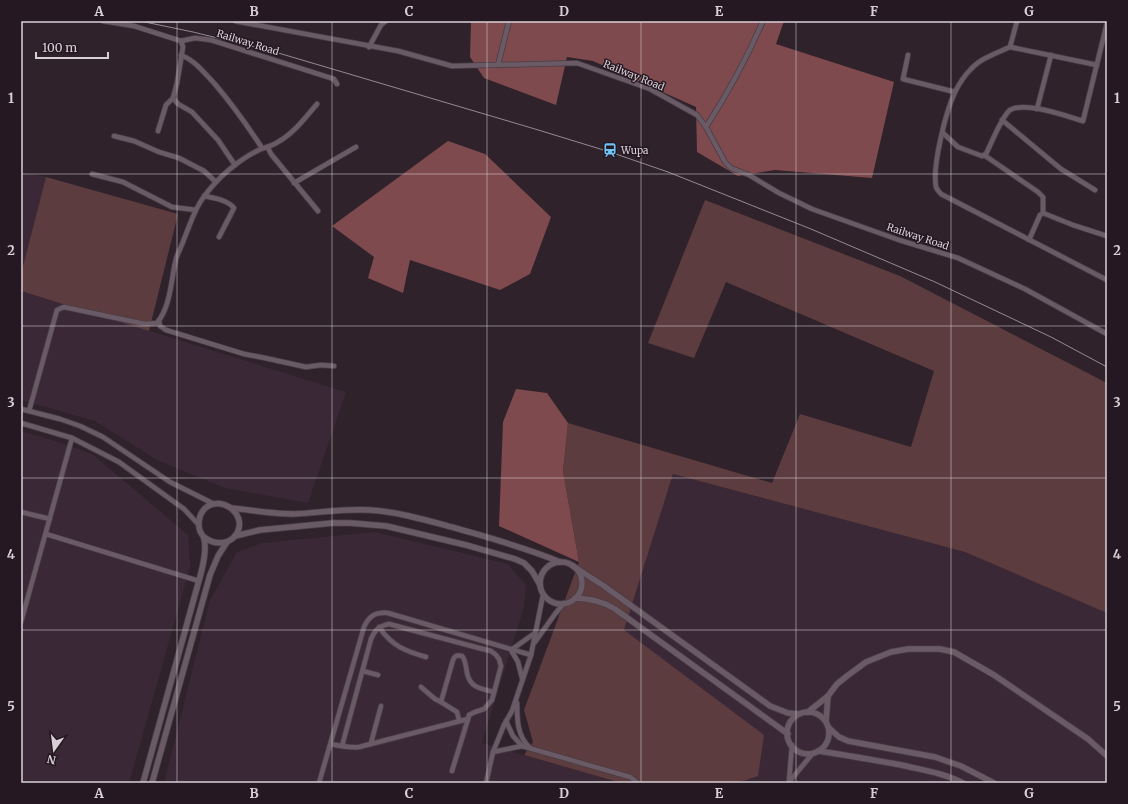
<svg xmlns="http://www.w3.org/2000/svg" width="1128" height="804" font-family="Merriweather,serif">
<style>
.built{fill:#3b2836}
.green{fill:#5c3c3e}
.forest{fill:#7e4a4d}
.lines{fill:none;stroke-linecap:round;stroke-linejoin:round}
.minor-casing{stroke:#493e46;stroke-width:6}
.tertiary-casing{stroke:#493e46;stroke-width:7}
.minor{stroke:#695a65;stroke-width:4.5}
.tertiary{stroke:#695a65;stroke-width:5.5}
.tram{stroke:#958a91;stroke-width:1}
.grid{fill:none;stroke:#d9d0d6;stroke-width:1;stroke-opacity:0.55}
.labels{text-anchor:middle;stroke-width:3;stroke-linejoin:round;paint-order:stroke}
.street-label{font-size:10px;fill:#d9d0d6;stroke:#251822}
.poi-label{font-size:10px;fill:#d9d0d6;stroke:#251822;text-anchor:start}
.neatline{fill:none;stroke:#d9d0d6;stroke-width:1.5}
.grid-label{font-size:13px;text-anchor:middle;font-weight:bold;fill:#d9d0d6}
</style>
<rect width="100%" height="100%" fill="#2f222b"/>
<g class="built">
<path d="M 21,172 L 46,177 L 21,274 Z"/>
<path d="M 21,291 L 346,392 L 308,503 L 225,488 L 157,460 L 95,421 L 21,400 Z"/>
<path d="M 21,431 L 52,440 L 92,454 L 188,535 L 190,567 L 129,783 L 21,783 Z"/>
<path d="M 673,474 L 965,552 L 1107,613 L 1107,783 L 737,783 L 758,776 L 624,630 Z"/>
<path d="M 375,532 L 508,564 L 526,585 L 524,607 L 482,743 L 621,783 L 164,783 L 210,600 L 237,552 L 262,543 Z"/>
</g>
<g class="green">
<path d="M 46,177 L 178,214 L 149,331 L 21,291 L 21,274 Z"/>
<path d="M 705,200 L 900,276 L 1107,383 L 1107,613 L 965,552 L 673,474 L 624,630 L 764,735 L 758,776 L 737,783 L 621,783 L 524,755 L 533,742 L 524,710 L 579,562 L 563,471 L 568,423 L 772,483 L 800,414 L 911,447 L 934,371 L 726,282 L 694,358 L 648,343 Z"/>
</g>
<g class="forest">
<path d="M 471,21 L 784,21 L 776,44 L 894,82 L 872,178 L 775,170 L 738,176 L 697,152 L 696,107 L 593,61 L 567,57 L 556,105 L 484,78 L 470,57 Z"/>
<path d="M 448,141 L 485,154 L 551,217 L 530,274 L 500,290 L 410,260 L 403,293 L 368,278 L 374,257 L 332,226 Z"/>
<path d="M 516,389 L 547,393 L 568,423 L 563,471 L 579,562 L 499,526 L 503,422 Z"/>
</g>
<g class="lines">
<defs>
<g id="minor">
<path d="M 103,21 L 134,26 L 181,41 L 195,38 L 211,40 L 334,79 L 337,84"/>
<path d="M 235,21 L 398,51 L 452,66 L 577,63 L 650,89 L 697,115 L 706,127 L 725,162 L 731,168 L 749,175 L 779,193 L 812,209 L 899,240 L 958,258 L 1025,289 L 1107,334"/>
<path d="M 1017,21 L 1010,47 C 997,53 981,58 971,69 C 965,75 959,84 955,92 C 946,111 932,166 936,187 C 937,190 939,192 941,194 L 1107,280"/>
<path d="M 369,47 L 381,25 L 386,21"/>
<path d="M 1010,47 L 1097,65"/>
<path d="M 181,55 C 196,61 203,72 214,83 C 232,104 247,125 262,148"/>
<path d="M 908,55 L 903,79 L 955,92"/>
<path d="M 498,65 L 509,21"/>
<path d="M 173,98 L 178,104 L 192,112 L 218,140 L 235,165"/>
<path d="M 1037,109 L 1051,55"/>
<path d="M 1002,120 L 1061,169 L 1095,190"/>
<path d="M 706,127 C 728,93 747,58 763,21"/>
<path d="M 158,131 L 166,105 L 173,98 L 177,83 L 183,47 L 181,41"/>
<path d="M 943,133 L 958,147 L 982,156 L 986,154 C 991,144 1002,116 1010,110 C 1026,101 1066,116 1083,121 L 1107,23"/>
<path d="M 114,136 L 134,141 L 159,152 L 179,158 L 204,171 L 216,182"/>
<path d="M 268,148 L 271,154 L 318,211"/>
<path d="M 984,155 L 1038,192 L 1043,197 L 1043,213 L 1040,215 L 1029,240"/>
<path d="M 92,174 L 123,182 L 172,207 L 196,210"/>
<path d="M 294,183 L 356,147"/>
<path d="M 204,196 C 214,198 228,200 234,208 L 219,237"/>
<path d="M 1043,213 L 1073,225 L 1107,236"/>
<path d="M 159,320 L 160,326 L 166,330 L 244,354 L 265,358 L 306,367 L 321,365 L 334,366"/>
<path d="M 21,409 L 60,419 L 80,426 L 103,437 L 170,482 L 214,504"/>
<path d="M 29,411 L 57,310 L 64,307 L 145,324 L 157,323 C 171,306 171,279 176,259 C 178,252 182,246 184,239 C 190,225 194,210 203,198 C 217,178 239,159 261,149 C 266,147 272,146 278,142 C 294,133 305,118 317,104"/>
<path d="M 21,423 L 72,438 L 119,462 L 184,509 L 199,525"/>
<path d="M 21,512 L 50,519"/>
<path d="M 46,534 L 199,581"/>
<path d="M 21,622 L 72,438"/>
<path d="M 379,627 C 392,646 405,651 426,657"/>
<path d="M 535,642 L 555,614 L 564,603"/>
<path d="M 363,671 L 378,675"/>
<path d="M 522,678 L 518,662 L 511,650 L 535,633"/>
<path d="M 421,687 L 435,699 L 441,702 L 453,660 C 455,655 457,655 462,656 C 465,659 465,663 466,667 C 468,687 477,688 494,692"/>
<path d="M 441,702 L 457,712 L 459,720"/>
<path d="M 517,703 C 517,719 517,736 530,748"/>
<path d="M 506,721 L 513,736 L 522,746"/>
<path d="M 371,743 L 381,706"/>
<path d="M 331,744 C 340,746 349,748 359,747 L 468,719 L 469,715 L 475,712 L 484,709 L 492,700 L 501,666 L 499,659 L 496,655 L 491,651 L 479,648 L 389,624 C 379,626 375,630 371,639 L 342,746"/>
<path d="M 493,752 L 522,746 L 630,777 L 638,783"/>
<path d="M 452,771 L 468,719"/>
<path d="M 789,781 L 792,745"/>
<path d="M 789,782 L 813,753"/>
<path d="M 319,783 L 364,627 C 369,616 375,612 388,613 L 531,655"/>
<path d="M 486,783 L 493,752 L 504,725 L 512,711 L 531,655 L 543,595"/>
</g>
<g id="tertiary">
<path d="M 231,508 C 252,510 273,514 294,514 C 319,513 344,508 370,510 C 400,512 429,521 459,529 C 493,539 527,548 560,562"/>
<path d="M 235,536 L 260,530 L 333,523 L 350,523 L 386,526 L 466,545 L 515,559 L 524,563 L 532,571 L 540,585"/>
<circle cx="561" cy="583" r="21"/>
<path d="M 573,566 L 604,586 L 770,706 L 788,713 L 799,714"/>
<path d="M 575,598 C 590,599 602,601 615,609 L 788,734"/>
<path d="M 808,712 L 828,696 L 837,684 L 847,676 L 866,662 L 891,652 L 908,649 L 940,649 L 954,652 L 994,675 L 1088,739 L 1107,756"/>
<circle cx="808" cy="733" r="21"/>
<path d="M 826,721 L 828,696"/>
<path d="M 829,728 L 839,737 L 848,741 L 935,757 L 961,766 L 994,783"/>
<path d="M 818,751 C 846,755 873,760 901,765 C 922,770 944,773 963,783"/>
<path d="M 143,783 L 201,573 C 203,565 205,556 205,548 C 205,545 205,542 204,539 C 204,536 201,534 200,531 C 197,522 200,511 208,506 C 224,497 245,514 238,531 C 232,545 215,546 204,537"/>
<path d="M 152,783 L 210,575 L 218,556 L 227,542"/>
</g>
</defs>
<use href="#minor" class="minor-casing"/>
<use href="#tertiary" class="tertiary-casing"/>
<use href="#minor" class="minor"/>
<use href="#tertiary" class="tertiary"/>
<path class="tram" d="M 140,21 L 193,32 L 275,52 L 535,129 L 610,152 L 668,172 L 811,229 L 935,282 L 1051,337 L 1107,367"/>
</g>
<path class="grid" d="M 177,21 L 177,783M 332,21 L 332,783M 487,21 L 487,783M 641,21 L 641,783M 796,21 L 796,783M 951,21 L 951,783M 21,174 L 1107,174M 21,326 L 1107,326M 21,478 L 1107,478M 21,630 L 1107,630"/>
<defs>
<symbol id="station-bare" viewBox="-9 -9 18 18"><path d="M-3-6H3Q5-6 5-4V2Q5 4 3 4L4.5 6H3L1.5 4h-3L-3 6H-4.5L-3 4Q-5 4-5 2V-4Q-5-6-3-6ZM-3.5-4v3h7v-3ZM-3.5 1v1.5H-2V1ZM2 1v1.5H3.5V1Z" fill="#70c1f4" stroke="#251822" stroke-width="2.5" paint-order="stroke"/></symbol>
</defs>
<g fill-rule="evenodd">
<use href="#station-bare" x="600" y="140" width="20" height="20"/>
</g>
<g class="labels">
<g class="street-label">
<text transform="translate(248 42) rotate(17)" y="4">Railway Road</text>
<text transform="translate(634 75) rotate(22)" y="4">Railway Road</text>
<text transform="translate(918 236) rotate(18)" y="4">Railway Road</text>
</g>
<g class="poi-label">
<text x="621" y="154">Wupa</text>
</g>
</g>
<rect width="1128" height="804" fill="none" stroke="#251822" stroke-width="44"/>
<g transform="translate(54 750) rotate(194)" stroke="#251822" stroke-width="3" paint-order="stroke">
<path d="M0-3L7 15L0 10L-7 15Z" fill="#d9d0d6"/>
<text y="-6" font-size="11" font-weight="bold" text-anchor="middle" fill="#d9d0d6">N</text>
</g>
<path d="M36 52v6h72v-6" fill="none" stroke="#d9d0d6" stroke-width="2"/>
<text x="42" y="52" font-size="12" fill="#d9d0d6" stroke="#251822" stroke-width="3" paint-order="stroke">100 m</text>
<rect x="22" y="22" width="1084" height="760" class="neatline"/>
<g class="grid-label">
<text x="99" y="16">A</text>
<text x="254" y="16">B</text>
<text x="409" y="16">C</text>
<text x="564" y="16">D</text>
<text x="719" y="16">E</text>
<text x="874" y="16">F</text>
<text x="1029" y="16">G</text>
<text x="11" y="103">1</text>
<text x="1117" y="103">1</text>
<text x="11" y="255">2</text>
<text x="1117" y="255">2</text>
<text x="11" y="407">3</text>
<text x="1117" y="407">3</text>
<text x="11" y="559">4</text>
<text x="1117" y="559">4</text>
<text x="11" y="711">5</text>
<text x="1117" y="711">5</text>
<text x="99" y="798">A</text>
<text x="254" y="798">B</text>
<text x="409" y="798">C</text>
<text x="564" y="798">D</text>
<text x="719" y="798">E</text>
<text x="874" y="798">F</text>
<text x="1029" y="798">G</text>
</g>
</svg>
